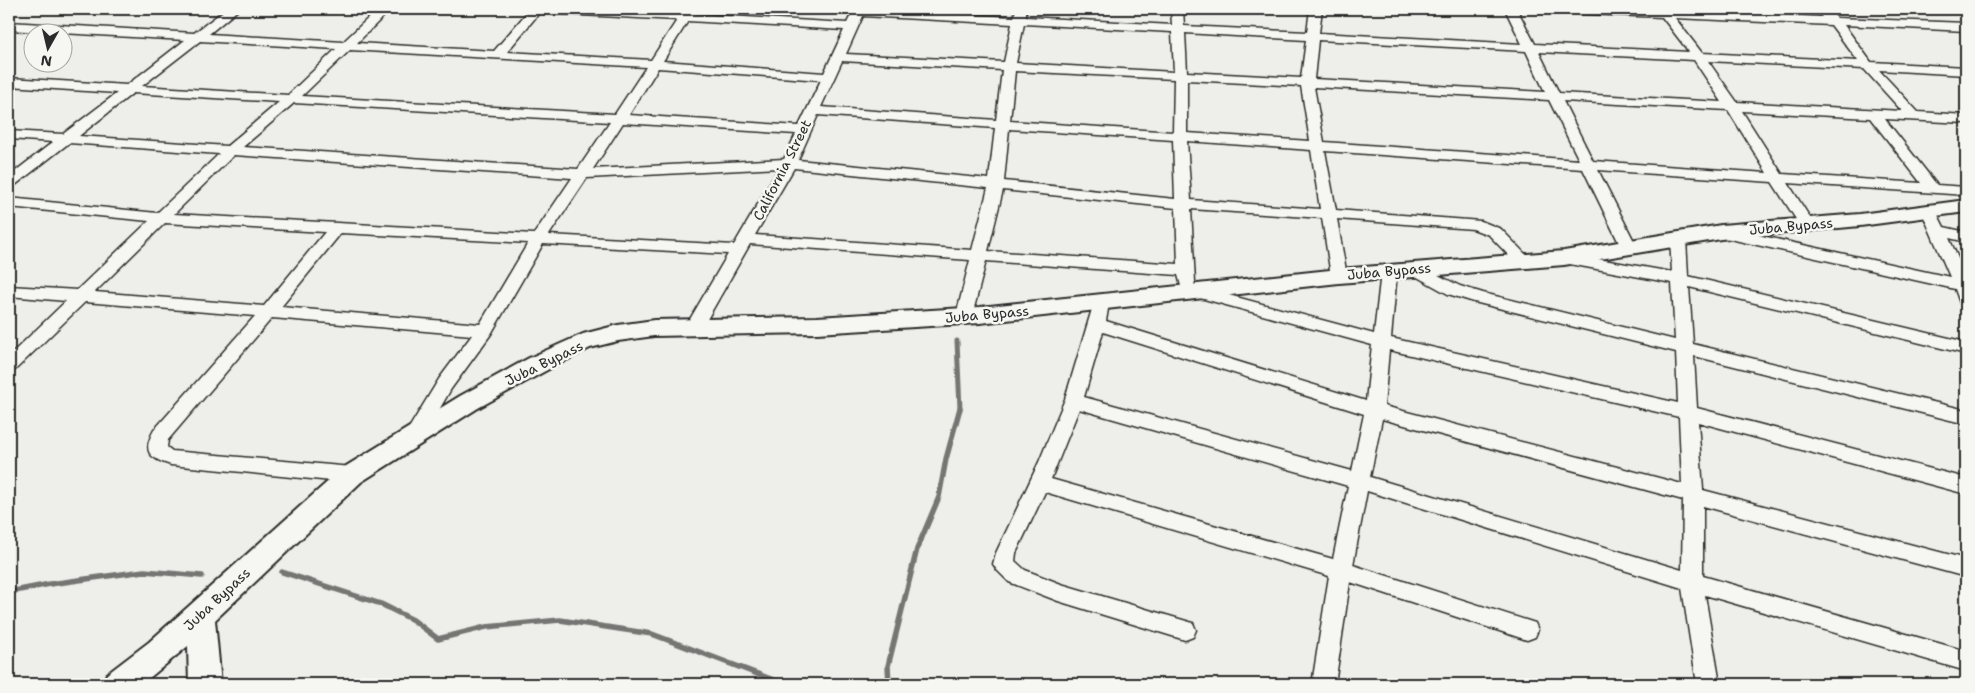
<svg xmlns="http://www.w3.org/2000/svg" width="1975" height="693" font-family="'Shantell Sans',sans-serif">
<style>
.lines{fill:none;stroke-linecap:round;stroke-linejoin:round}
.stream-far1{stroke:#757573;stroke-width:5}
.stream{stroke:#757573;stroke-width:5.5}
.street-casing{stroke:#2b2b2b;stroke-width:3}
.secondary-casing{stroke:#2b2b2b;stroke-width:4}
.street{fill:#f6f6f2;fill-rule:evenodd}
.secondary{fill:#f6f6f2;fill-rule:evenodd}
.labels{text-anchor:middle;stroke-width:5;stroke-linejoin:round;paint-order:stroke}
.street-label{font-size:14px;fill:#2b2b2b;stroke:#f6f6f2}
</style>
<rect width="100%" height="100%" fill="#eeeeea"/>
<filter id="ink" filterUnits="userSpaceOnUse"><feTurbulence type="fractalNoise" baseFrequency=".02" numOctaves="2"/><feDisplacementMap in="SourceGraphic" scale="10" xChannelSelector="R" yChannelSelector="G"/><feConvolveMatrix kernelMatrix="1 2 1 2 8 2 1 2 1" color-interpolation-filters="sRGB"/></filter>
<g filter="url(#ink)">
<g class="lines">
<path class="stream-far1" d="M 957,341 L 960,409"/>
<g class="stream">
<path d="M 282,572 L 381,604 L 413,620 L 438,639 L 486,627 L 560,620 L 652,634 L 784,684"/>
<path d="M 9,592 L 50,584 L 144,571 L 202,576"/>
<path d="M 889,684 L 888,666 L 917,549 L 939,497 L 946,459 L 960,408"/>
</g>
<defs>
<g id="street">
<path d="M 226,9 L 239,9 L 209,34 L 343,42 L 378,9 L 391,9 L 357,43 L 494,51 L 530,9 L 599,9 L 681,13 L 684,9 L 696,9 L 693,14 L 847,23 L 854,9 L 1014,17 L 1016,9 L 1026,9 L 1026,17 L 1172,25 L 1171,9 L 1183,9 L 1184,26 L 1307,32 L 1310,9 L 1322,9 L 1319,33 L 1522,44 L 1505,9 L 1517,9 L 1535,44 L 1689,52 L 1662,17 L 1563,13 L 1557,9 L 1668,9 L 1822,17 L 1814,9 L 1827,9 L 1837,18 L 1966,23 L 1966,31 L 1844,25 L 1871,62 L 1966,67 L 1966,75 L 1879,70 L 1918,112 L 1966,115 L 1966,123 L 1885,119 L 1937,185 L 1966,187 L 1966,195 L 1788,183 L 1814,224 L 1811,227 L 1801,227 L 1772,182 L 1598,170 L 1637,247 L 1635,251 L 1623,251 L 1621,247 L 1583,169 L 1325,151 L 1336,210 L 1481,221 L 1501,229 L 1531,260 L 1529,264 L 1523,265 L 1517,264 L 1489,235 L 1473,229 L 1337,219 L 1347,276 L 1345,280 L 1339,281 L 1333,280 L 1331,276 L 1322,218 L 1191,209 L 1195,282 L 1193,286 L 1187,287 L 1181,286 L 1178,275 L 986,261 L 972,316 L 970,320 L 964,322 L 958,320 L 956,316 L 970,260 L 750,244 L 701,330 L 695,332 L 689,330 L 686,326 L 728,254 L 543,244 L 491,334 L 451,389 L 420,443 L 413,445 L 406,443 L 403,438 L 439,379 L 472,335 L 272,318 L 168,440 L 167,447 L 172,451 L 352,467 L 359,470 L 362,475 L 359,480 L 352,483 L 171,465 C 149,458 142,452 154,430 L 255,316 L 85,302 L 15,370 L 9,372 L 9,356 L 66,301 L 9,296 L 9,286 L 77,290 L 149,221 L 9,207 L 9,198 L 157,213 L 219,154 L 69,143 L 14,186 L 9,187 L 9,176 L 53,142 L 9,139 L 9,131 L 63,134 L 117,93 L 9,86 L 9,78 L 127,85 L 185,40 L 9,30 L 9,22 L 194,33 ZM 540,12 L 541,13 L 677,20 L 651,60 L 507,52 ZM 863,16 L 1012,24 L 1004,62 L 846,54 ZM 1675,18 L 1831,25 L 1858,61 L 1702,53 ZM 688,21 L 844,30 L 824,73 L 663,61 ZM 1024,24 L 1172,32 L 1174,72 L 1016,63 ZM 1185,33 L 1306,40 L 1301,78 L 1187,72 ZM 1318,40 L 1526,51 L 1545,92 L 1314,79 ZM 200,41 L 336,49 L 288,95 L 142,86 ZM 350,50 L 646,67 L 615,114 L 302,96 ZM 1539,52 L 1694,60 L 1722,102 L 1559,93 ZM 842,61 L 1002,70 L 996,120 L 821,107 ZM 1708,61 L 1864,69 L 1902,111 L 1737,102 ZM 658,68 L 821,80 L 799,126 L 629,115 ZM 1015,71 L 1174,79 L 1173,132 L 1010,121 ZM 1187,80 L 1301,86 L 1310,141 L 1187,133 ZM 1314,87 L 1549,100 L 1579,160 L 1324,142 ZM 133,93 L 279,102 L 227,146 L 79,136 ZM 1563,101 L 1728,110 L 1767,173 L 1593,161 ZM 294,103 L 610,122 L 578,169 L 243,147 ZM 1742,111 L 1870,118 L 1921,183 L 1782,174 ZM 818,115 L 995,128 L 989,179 L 798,160 ZM 623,123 L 796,134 L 784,159 L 593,169 ZM 1009,129 L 1173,140 L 1175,199 L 1004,181 ZM 1187,141 L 1311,150 L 1320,209 L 1191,200 ZM 234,155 L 572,178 L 534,234 L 174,214 ZM 779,168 L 734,245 L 549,235 L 587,178 ZM 794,168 L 988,188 L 972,250 L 755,235 ZM 1003,190 L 1176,208 L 1178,264 L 988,251 ZM 165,223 L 325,232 L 264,306 L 95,292 ZM 341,233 L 528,243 L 480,324 L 281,307 Z"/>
<path d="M 1929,205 L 1934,207 L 1944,227 L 1966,232 L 1966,242 L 1949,238 L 1966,276 L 1966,304 L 1960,303 L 1955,289 L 1721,237 L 1715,235 L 1713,232 L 1715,229 L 1721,227 L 1950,277 L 1921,210 L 1924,207 Z"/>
<path d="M 1678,234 L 1684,236 L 1686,239 L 1688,276 L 1966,342 L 1966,354 L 1689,287 L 1693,344 L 1966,410 L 1966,424 L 1694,356 L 1697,408 L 1966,478 L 1966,494 L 1698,422 L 1703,490 L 1966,559 L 1966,577 L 1703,506 L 1703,576 L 1966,651 L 1966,671 L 1705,595 L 1720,684 L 1697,684 L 1682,588 L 1367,491 L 1353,565 L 1535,623 L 1538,630 L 1535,637 L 1527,640 L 1350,582 L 1335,684 L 1312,684 L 1329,576 L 1045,492 L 1016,553 L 1015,561 L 1025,570 L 1061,584 L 1193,623 L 1196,630 L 1193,637 L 1185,640 L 1058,601 L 1009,582 L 997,570 L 993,564 L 996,553 L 1039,462 L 1065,399 L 1095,299 L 1101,297 L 1107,299 L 1109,303 L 1106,321 L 1366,401 L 1372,345 L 1193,296 L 1191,292 L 1193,288 L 1199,287 L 1374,334 L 1381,272 L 1383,268 L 1389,267 L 1395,268 L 1397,272 L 1391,338 L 1678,403 L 1676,352 L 1474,302 L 1448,294 L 1410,273 L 1408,269 L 1410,265 L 1416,264 L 1460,286 L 1483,293 L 1675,340 L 1672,283 L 1564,263 L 1558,262 L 1556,258 L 1558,254 L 1564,253 L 1672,272 L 1670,239 L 1672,236 ZM 1103,332 L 1364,414 L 1352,471 L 1084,397 ZM 1389,350 L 1679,417 L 1682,484 L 1384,406 ZM 1079,409 L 1348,486 L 1333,559 L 1051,479 ZM 1382,419 L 1683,500 L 1682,570 L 1370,477 Z"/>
</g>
<path id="secondary" d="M 1966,200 L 1966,212 L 1860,226 L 1721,239 L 1564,265 L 1339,283 L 980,323 L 817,333 L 654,336 L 618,341 L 590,348 L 547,370 L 478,408 L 361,482 L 215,620 L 221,684 L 189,684 L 188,646 L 142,684 L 102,684 L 107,674 L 149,642 L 343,468 L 460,396 L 529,358 L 583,334 L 618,325 L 654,320 L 817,317 L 980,307 L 1339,269 L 1564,251 L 1721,225 L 1860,214 Z"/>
</defs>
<use href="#street" class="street-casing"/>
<use href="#secondary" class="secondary-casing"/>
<use href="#street" class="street"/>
<use href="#secondary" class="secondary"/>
</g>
</g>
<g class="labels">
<g class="street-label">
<text transform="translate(782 170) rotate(-63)" y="5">California Street</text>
<text transform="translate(1791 226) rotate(-5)" y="5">Juba Bypass</text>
<text transform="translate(1389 271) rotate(-5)" y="5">Juba Bypass</text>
<text transform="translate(987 314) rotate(-5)" y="5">Juba Bypass</text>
<text transform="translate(544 363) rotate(-26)" y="5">Juba Bypass</text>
<text transform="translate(217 599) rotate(-43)" y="5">Juba Bypass</text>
</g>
</g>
<rect width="1975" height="693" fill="none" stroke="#f6f6f2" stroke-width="30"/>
<rect x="15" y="15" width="1945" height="663" fill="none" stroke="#2b2b2b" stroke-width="2" filter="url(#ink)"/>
<g transform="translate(48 48) rotate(188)"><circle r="24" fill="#f6f6f2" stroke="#a5a5a2"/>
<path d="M0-4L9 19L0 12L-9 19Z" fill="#2b2b2b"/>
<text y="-8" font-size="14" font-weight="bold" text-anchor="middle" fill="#2b2b2b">N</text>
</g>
</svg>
